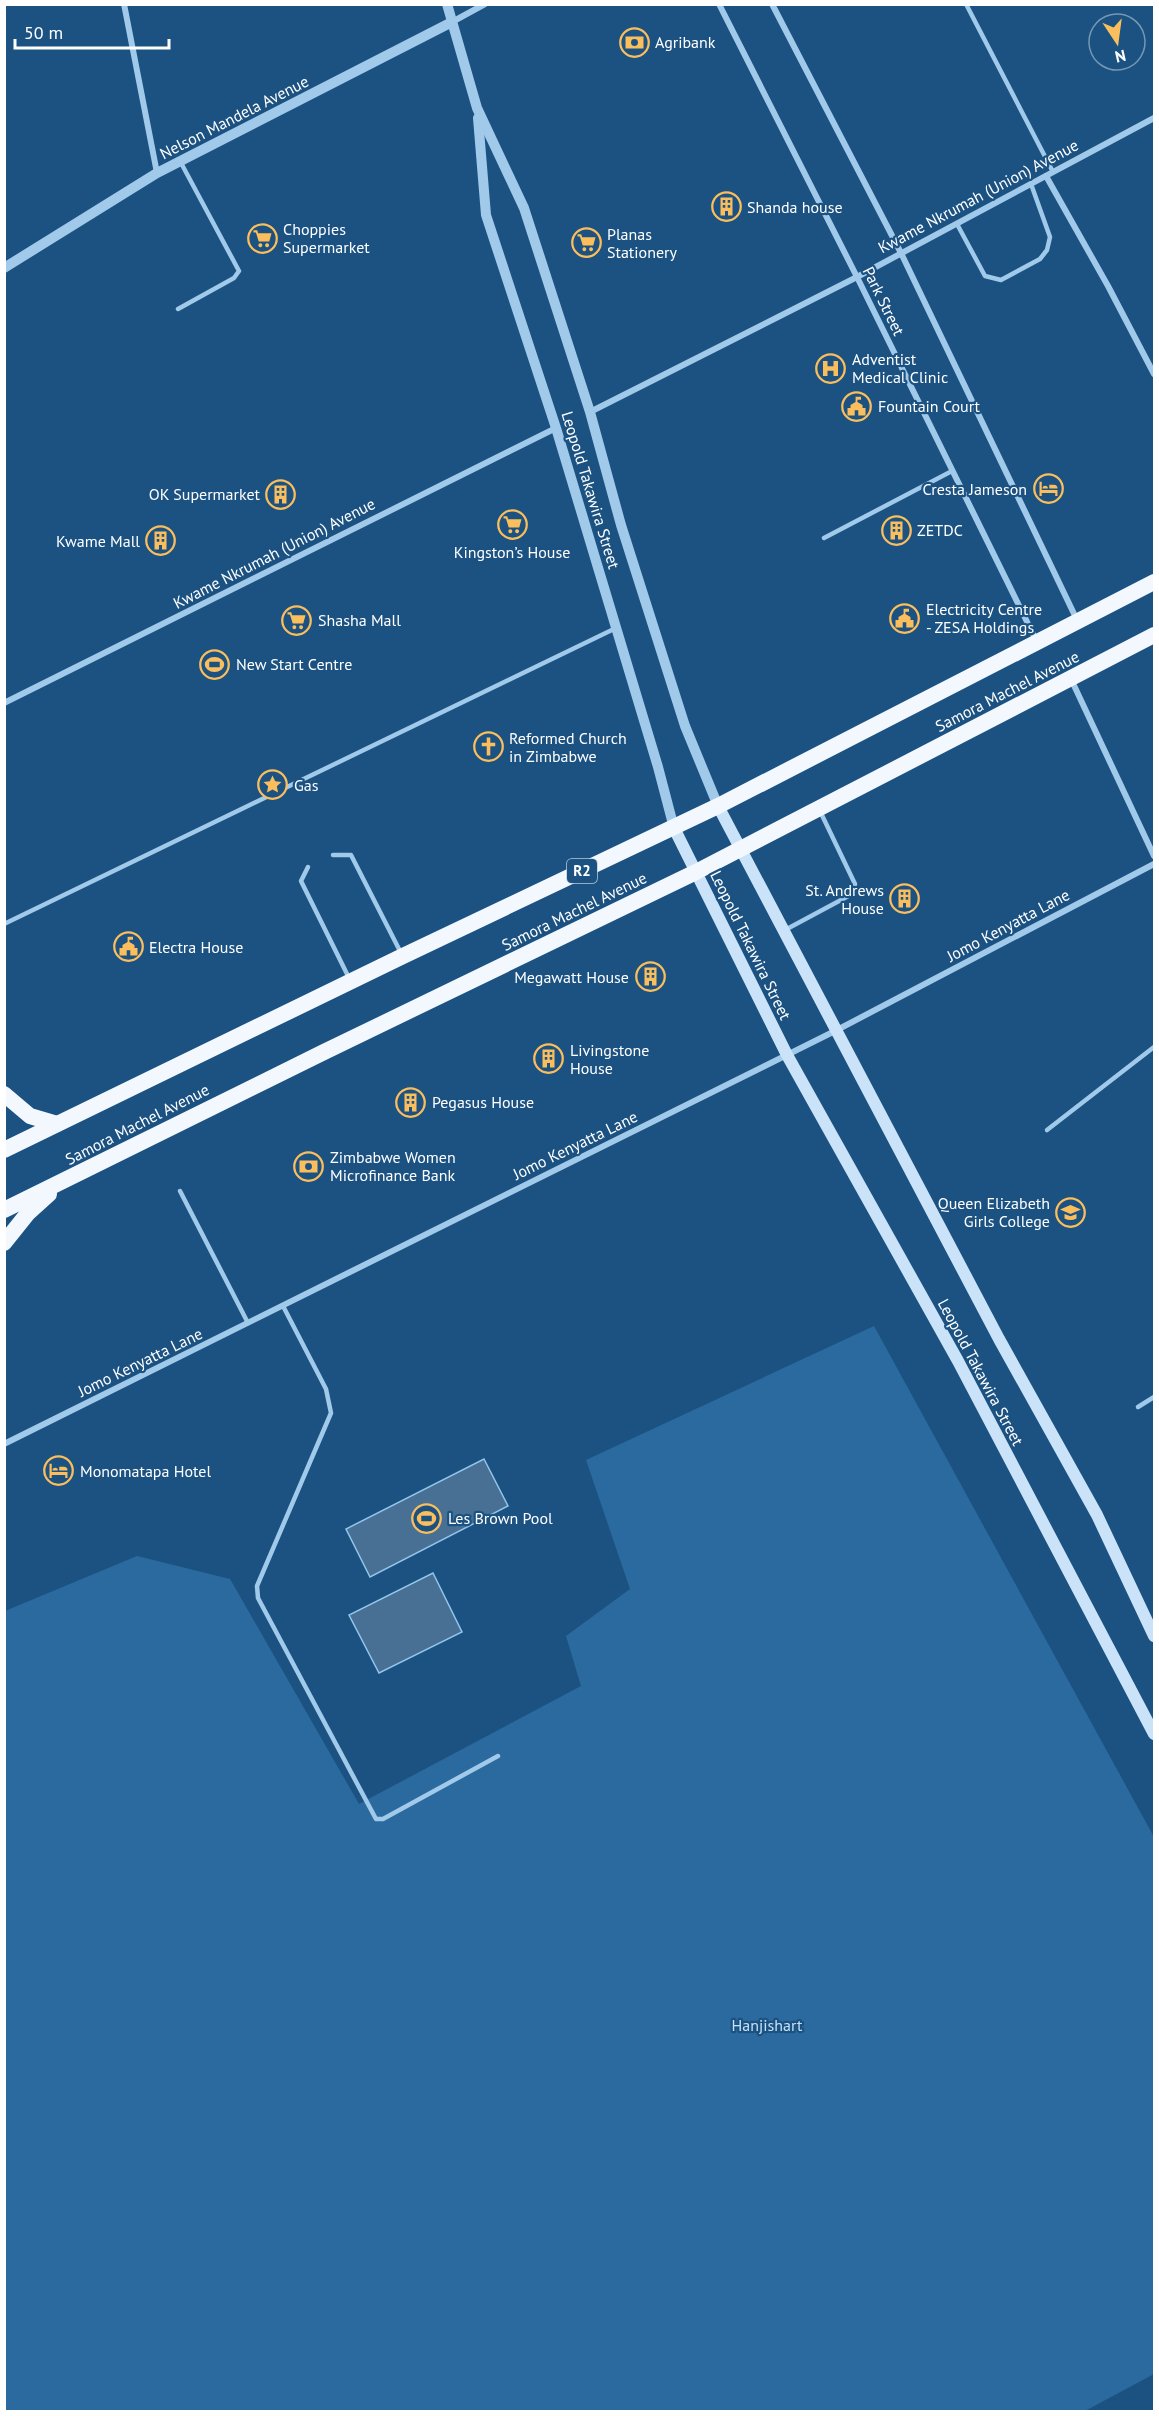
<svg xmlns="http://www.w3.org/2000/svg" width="1159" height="2416" font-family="'PT Sans',sans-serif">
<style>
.green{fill:#2a6a9f}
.water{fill:#487094;stroke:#93c5ec;stroke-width:1.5}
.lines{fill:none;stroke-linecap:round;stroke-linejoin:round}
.service{stroke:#a0c9ea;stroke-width:4.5}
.minor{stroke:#a0c9ea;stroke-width:6}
.tertiary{stroke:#a0c9ea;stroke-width:10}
.secondary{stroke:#cbe3f8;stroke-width:12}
.trunk{stroke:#f2f8fe;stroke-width:16}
.labels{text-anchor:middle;stroke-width:4.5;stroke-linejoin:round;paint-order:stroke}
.shield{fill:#1b5282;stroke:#bbcbda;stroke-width:1.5}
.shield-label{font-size:15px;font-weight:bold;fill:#fff}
.poi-label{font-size:16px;fill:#fff;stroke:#1b5282;text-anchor:start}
.street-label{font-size:16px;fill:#fff;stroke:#1b5282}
.park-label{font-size:16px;fill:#c4e1f8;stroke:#1b5282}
</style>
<rect width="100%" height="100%" fill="#1b5282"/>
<path class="green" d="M 874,1326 L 1154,1837 L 1154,2374 L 1083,2412 L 5,2412 L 5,1611 L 137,1556 L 230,1579 L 359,1804 L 581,1686 L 566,1636 L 630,1589 L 586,1460 Z"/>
<g class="water">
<path d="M 484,1459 L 508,1506 L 370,1577 L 346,1529 Z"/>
<path d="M 433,1573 L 462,1632 L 379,1673 L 349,1615 Z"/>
</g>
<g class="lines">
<g class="service">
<path d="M 966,4 L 1053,172"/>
<path d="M 957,224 L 985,276 L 1001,280 L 1040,259 L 1047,250 L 1050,237 L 1031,184"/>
<path d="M 178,309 L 234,278 L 239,271 L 180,161"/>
<path d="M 824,538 L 952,471"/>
<path d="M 333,855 L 351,855 L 401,953"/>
<path d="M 308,867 L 301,881 L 349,978"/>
<path d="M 4,924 L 616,628"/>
<path d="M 785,930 L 854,893 L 855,884 L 820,811"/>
<path d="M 1047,1130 L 1154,1047"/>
<path d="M 180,1191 L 248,1323"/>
<path d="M 283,1306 L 326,1389 L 331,1413 L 257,1586 L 258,1598 L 376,1819 L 383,1819 L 498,1756"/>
<path d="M 1138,1407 L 1154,1397"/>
</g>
<g class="minor">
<path d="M 124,4 L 157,173"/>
<path d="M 719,4 L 857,277 L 1036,640"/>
<path d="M 772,4 L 901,253 L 1077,620"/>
<path d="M 452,22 L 485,4"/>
<path d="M 1046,176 L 1108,286 L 1154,374"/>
<path d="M 590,412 L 857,277 L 1154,118"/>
<path d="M 1071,679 L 1154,856"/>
<path d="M 4,703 L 556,428"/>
<path d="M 4,1444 L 835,1031 L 1154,864"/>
</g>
<g class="tertiary">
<path d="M 447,4 L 477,108 L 524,208 L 590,412 L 621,525 L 685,726 L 718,806"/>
<path d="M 478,118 L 486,215 L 556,428 L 658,767 L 674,828"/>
<path d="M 4,268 L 157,173 L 452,22"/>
</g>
<g class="secondary">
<path d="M 718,806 L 999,1339 L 1097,1515 L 1154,1636"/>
<path d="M 674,828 L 787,1055 L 958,1361 L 1154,1734"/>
</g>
<g class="trunk">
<path d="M 4,1094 L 30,1116 L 57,1124"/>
<path d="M 4,1150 L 403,956 L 718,806 L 1154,582"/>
<path d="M 4,1210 L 324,1052 L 696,872 L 1154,635"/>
<path d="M 4,1243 L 28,1213 L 49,1194"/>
</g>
</g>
<defs>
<symbol id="bank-ring" viewBox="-11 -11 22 22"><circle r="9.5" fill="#1b5282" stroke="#fbbe5d" stroke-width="1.5"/><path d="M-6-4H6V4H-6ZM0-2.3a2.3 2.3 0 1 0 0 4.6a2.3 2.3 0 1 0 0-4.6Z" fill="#fbbe5d"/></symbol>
<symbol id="building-ring" viewBox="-11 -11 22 22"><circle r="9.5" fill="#1b5282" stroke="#fbbe5d" stroke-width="1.5"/><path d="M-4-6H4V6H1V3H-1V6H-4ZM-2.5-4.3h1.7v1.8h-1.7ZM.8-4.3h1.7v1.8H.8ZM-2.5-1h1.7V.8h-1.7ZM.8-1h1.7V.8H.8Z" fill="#fbbe5d"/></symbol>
<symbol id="supermarket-ring" viewBox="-11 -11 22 22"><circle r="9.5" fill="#1b5282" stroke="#fbbe5d" stroke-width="1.5"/><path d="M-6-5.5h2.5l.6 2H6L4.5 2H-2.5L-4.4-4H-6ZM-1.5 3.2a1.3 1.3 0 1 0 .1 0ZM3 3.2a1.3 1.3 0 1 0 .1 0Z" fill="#fbbe5d"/></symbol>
<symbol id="hospital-ring" viewBox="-11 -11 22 22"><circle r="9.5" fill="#1b5282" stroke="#fbbe5d" stroke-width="1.5"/><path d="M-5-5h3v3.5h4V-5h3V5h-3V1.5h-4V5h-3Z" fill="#fbbe5d"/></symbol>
<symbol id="civic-ring" viewBox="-11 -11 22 22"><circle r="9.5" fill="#1b5282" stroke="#fbbe5d" stroke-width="1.5"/><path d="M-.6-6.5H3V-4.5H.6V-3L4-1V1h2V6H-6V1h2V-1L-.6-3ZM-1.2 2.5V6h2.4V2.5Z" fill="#fbbe5d"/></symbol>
<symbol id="hotel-ring" viewBox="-11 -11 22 22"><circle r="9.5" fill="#1b5282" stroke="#fbbe5d" stroke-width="1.5"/><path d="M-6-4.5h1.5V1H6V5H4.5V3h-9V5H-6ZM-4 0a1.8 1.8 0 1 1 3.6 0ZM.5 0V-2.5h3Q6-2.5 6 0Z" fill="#fbbe5d"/></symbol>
<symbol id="stadium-ring" viewBox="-11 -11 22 22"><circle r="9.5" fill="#1b5282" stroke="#fbbe5d" stroke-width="1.5"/><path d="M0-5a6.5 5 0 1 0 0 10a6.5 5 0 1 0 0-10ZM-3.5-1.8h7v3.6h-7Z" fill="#fbbe5d"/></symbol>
<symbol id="church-ring" viewBox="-11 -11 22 22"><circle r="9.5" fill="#1b5282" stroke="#fbbe5d" stroke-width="1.5"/><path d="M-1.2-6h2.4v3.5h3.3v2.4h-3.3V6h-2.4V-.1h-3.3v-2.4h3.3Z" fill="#fbbe5d"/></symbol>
<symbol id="sight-ring" viewBox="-11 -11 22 22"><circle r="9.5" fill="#1b5282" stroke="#fbbe5d" stroke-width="1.5"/><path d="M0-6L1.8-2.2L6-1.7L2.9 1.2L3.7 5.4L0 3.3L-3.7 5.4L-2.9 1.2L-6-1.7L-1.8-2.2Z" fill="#fbbe5d"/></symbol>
<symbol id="university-ring" viewBox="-11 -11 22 22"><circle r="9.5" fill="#1b5282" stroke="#fbbe5d" stroke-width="1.5"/><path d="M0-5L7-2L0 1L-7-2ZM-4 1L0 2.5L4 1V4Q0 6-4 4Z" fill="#fbbe5d"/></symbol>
</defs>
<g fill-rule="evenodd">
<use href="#bank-ring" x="618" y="26" width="33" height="33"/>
<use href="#building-ring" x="710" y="190" width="33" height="33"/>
<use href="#supermarket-ring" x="246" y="222" width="33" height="33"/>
<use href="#supermarket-ring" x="570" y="226" width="33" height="33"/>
<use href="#hospital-ring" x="814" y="352" width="33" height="33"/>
<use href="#civic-ring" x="840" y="390" width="33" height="33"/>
<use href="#hotel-ring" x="1032" y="472" width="33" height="33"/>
<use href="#building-ring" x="264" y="478" width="33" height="33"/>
<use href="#supermarket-ring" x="496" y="508" width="33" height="33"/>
<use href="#building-ring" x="880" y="514" width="33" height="33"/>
<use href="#building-ring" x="144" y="524" width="33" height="33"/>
<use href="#civic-ring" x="888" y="602" width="33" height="33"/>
<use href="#supermarket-ring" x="280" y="604" width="33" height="33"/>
<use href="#stadium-ring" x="198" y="648" width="33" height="33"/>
<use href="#church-ring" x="472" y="730" width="33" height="33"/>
<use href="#sight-ring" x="256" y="768" width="33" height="33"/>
<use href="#building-ring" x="888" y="882" width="33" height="33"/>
<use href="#civic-ring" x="112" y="930" width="33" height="33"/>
<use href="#building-ring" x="634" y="960" width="33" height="33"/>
<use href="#building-ring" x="532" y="1042" width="33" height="33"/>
<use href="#building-ring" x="394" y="1086" width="33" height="33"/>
<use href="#bank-ring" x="292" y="1150" width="33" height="33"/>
<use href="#university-ring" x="1054" y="1196" width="33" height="33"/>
<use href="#hotel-ring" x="42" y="1454" width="33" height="33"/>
<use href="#stadium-ring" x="410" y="1502" width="33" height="33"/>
</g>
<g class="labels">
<rect class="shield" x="567" y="859" width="30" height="24" rx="4.5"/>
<g class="shield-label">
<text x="582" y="876">R2</text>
</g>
<g class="poi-label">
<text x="655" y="48">Agribank</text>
<text x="747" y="213">Shanda house</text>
<text x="283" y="235">Choppies<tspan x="283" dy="18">Supermarket</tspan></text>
<text x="607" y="240">Planas<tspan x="607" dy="18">Stationery</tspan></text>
<text x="852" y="365">Adventist<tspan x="852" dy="18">Medical Clinic</tspan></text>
<text x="878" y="412">Fountain Court</text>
<text x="1027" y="495" text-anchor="end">Cresta Jameson</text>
<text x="260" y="500" text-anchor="end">OK Supermarket</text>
<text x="917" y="536">ZETDC</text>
<text x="140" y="547" text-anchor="end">Kwame Mall</text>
<text x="512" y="558" text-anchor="middle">Kingston’s House</text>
<text x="926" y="615">Electricity Centre<tspan x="926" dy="18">- ZESA Holdings</tspan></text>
<text x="318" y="626">Shasha Mall</text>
<text x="236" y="670">New Start Centre</text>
<text x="509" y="744">Reformed Church<tspan x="509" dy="18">in Zimbabwe</tspan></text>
<text x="294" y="791">Gas</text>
<text x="884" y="896" text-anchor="end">St. Andrews<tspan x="884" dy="18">House</tspan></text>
<text x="149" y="953">Electra House</text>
<text x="629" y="983" text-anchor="end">Megawatt House</text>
<text x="570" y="1056">Livingstone<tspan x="570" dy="18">House</tspan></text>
<text x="432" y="1108">Pegasus House</text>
<text x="330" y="1163">Zimbabwe Women<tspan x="330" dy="18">Microfinance Bank</tspan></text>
<text x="1050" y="1209" text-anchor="end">Queen Elizabeth<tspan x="1050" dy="18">Girls College</tspan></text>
<text x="80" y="1477">Monomatapa Hotel</text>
<text x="448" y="1524">Les Brown Pool</text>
</g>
<g class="street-label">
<text transform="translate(234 117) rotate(-27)" y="6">Nelson Mandela Avenue</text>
<text transform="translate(978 196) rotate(-28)" y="6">Kwame Nkrumah (Union) Avenue</text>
<text transform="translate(884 301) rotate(64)" y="6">Park Street</text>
<text transform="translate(591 490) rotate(73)" y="6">Leopold Takawira Street</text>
<text transform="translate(274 553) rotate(-27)" y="6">Kwame Nkrumah (Union) Avenue</text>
<text transform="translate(1007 691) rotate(-27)" y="6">Samora Machel Avenue</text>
<text transform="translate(574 911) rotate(-26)" y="6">Samora Machel Avenue</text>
<text transform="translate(1008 925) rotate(-28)" y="6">Jomo Kenyatta Lane</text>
<text transform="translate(751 945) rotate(64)" y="6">Leopold Takawira Street</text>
<text transform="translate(137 1124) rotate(-27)" y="6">Samora Machel Avenue</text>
<text transform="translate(575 1145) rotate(-26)" y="6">Jomo Kenyatta Lane</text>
<text transform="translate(140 1362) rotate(-26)" y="6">Jomo Kenyatta Lane</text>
<text transform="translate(981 1372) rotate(62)" y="6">Leopold Takawira Street</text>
</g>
<g class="park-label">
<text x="767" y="2031">Hanjishart</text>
</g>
</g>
<rect width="1159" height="2416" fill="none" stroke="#ffffff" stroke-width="12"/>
<g transform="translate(1117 42) rotate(167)"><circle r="28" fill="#1b5282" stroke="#7697b4" stroke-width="1.5"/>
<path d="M0-4.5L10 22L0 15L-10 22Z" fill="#fbbe5d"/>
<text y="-9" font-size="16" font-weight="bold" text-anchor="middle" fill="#ffffff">N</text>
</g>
<path d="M15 39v9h154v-9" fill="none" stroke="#ffffff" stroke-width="3"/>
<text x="24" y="39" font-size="18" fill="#ffffff" stroke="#1b5282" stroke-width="4.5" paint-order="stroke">50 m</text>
</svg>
